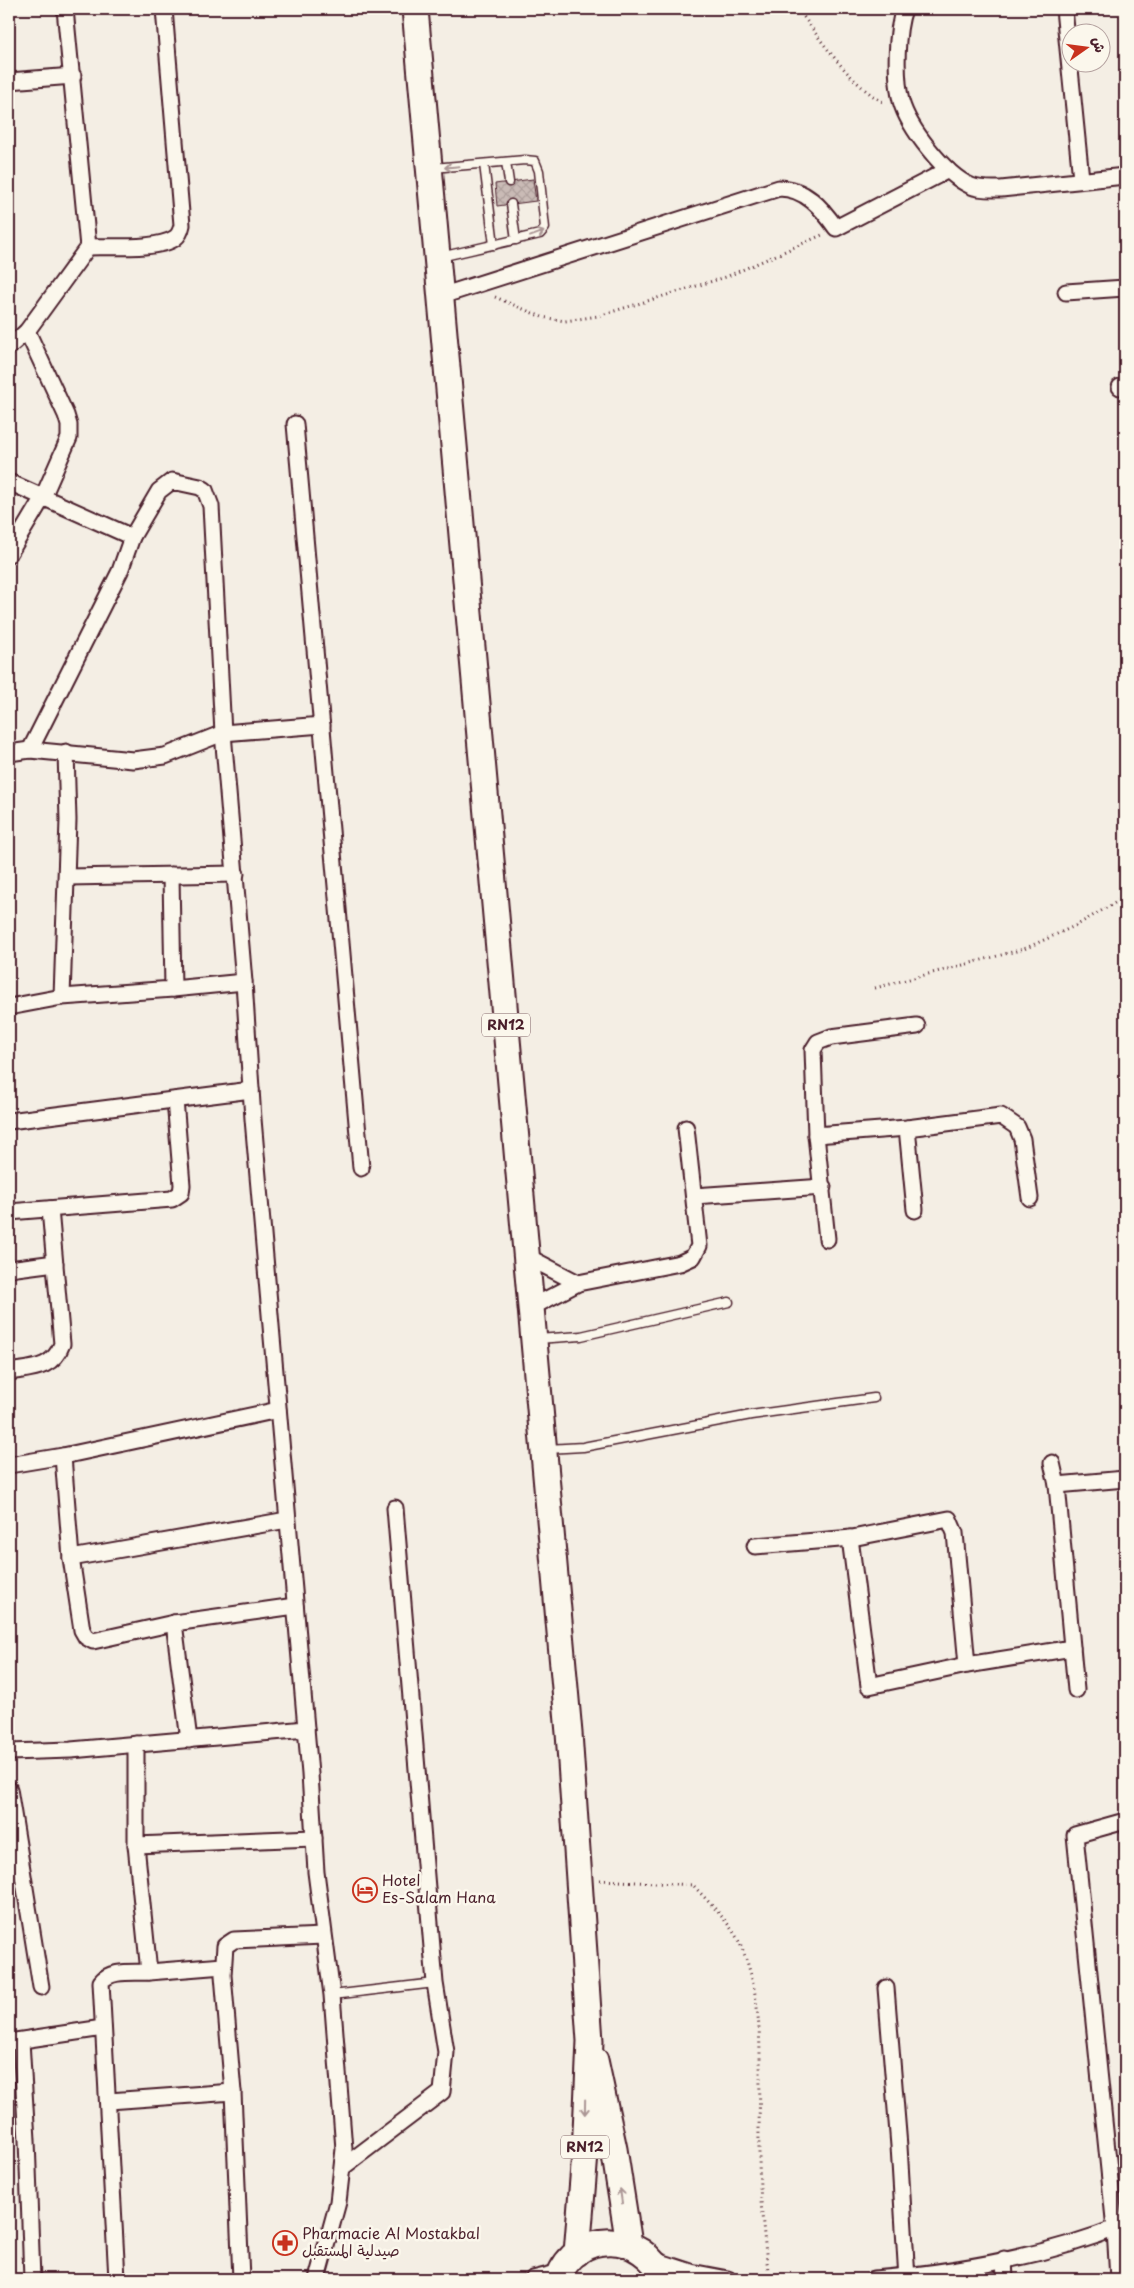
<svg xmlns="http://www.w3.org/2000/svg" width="1134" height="2288" font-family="'Playpen Sans','Playpen Sans Arabic',sans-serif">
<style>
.building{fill:url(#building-cross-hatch);stroke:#4a1f2b}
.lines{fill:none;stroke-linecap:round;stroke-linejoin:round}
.lane-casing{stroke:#4a1f2b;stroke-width:11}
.street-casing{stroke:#4a1f2b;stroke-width:19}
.primary-casing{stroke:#4a1f2b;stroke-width:29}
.path{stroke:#4a1f2b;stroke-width:3;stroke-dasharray:1 4;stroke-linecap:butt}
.lane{stroke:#fbf7ec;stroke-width:8}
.street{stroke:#fbf7ec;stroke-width:15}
.primary{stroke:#fbf7ec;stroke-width:25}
.oneway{stroke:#ab9695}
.labels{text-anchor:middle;stroke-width:5;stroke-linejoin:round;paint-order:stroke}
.shield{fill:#fbf7ec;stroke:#7f6065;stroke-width:1}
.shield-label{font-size:14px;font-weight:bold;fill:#4a1f2b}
.poi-label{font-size:15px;fill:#4a1f2b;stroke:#fbf7ec;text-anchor:start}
</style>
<defs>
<pattern id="building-cross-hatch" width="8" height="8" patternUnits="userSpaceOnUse" patternTransform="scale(1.25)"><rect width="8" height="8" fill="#cabbb6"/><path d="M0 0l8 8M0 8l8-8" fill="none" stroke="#afa09d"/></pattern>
</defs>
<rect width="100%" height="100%" fill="#f4eee4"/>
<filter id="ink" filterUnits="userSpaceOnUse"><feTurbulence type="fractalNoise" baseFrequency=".02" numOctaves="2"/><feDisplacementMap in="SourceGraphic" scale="10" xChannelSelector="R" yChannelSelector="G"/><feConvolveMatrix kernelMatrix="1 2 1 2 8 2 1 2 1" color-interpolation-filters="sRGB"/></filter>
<g filter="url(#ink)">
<path class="building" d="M 533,179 L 536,201 L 497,206 L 495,184 Z"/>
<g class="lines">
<defs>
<g id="lane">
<path d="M 506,162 L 509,182"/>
<path d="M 484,164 L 494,245"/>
<path d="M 433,168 L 525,160 L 535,161 L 539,171 L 545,228 L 540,234 L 440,257"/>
<path d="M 511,204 L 516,240"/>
<path d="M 537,1339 L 581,1336 L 729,1302"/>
<path d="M 547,1449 L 583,1447 L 751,1415 L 874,1398"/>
<path d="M 332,1995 L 435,1983"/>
</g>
<g id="street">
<path d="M 65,9 L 88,247"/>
<path d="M 904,9 C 896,31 895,77 901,101 C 908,127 945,175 971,186 C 980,190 991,189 1001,189 L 1125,176"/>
<path d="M 1064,9 L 1081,179"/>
<path d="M 9,81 L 73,76"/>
<path d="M 1066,292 L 1125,288"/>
<path d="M 441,296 L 779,188 C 805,188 822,208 836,228 L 948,170"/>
<path d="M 9,347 L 27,331 L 88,247 C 109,246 158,250 175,238 C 179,235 181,230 182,225 L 164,9"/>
<path d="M 1120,387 L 1125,387"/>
<path d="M 295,424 L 361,1168"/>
<path d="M 9,482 L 132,537"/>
<path d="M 9,554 L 43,497 L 69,438 L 69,425 L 66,415 L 27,331"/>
<path d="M 30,750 L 120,571 L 132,537 L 159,491 L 172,481 L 200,487 L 205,490 L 211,506 L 223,733 L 244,982 L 253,1119 L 310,1774 L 316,1872 L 332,1995 L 344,2149 L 338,2202 L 317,2279"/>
<path d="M 9,753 L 30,750 L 133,760 L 165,756 L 223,733 L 322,725"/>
<path d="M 67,877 L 236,874"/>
<path d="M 173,989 L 244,982"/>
<path d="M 62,997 L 173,989 L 171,875"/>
<path d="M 9,1007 L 62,997 L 68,820 L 66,752"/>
<path d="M 9,1121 L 251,1090"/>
<path d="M 907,1128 L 915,1210"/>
<path d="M 816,1135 L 907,1128 L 1001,1116 L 1017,1127 L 1022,1139 L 1030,1198"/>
<path d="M 694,1196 L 823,1187"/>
<path d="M 9,1212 L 172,1199 L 181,1193 L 182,1185 L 175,1100"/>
<path d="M 827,1239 L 816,1135 L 813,1050 L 818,1042 L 831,1037 L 917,1026"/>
<path d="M 526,1256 L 578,1283"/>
<path d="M 9,1269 L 55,1263"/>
<path d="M 532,1307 L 578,1283 L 680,1263 L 693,1257 L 699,1246 L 686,1128"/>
<path d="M 9,1372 C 32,1368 53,1369 62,1344 L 50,1209"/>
<path d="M 63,1456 L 71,1558 L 82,1630 L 86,1637 L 93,1641 L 174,1623 L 295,1606"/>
<path d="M 1052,1463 L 1057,1485 L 1076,1690"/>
<path d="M 9,1465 L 63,1456 L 278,1410"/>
<path d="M 1057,1485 L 1125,1479"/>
<path d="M 850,1538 L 869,1686 L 967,1665 L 1072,1648"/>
<path d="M 755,1546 L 852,1538 L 949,1519 L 955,1533 L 967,1665"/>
<path d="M 71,1558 L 287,1520"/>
<path d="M 174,1623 L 189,1740"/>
<path d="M 136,1744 L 136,1845 L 314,1838"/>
<path d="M 9,1752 L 71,1750 L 306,1729"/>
<path d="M 9,1789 L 41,1987"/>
<path d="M 136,1845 L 149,1972 L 223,1966"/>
<path d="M 886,1988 L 899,2146 L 907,2279"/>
<path d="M 21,2041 L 27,2140 L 32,2279"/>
<path d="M 9,2042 L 103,2028"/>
<path d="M 109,2101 L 233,2092"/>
<path d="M 343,2167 L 442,2092 L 446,2052 L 435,1983 L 395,1508"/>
<path d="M 651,2259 L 691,2272 L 728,2279"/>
<path d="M 1004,2259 L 1005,2279"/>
<path d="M 117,2279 L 101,1982 C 110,1969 135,1973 149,1972"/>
<path d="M 241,2279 L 233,2092 L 223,1975 L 225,1946 L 234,1940 L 323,1936"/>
<path d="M 533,2279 L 561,2272"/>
<path d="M 874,2279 C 956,2272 1047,2256 1124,2225"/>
<path d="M 1118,2279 L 1115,2229 L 1075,1835 L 1125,1821"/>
</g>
<g id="primary">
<path d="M 415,9 L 569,1733 L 590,2041 L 585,2154 L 577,2253"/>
<path d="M 595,2060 L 614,2149 L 629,2244"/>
<path d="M 558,2279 C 576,2228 644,2231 663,2279"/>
</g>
</defs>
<use href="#lane" class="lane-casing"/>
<use href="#street" class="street-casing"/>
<use href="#primary" class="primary-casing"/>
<g class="path">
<path d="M 798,9 C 820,39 851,86 885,103"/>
<path d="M 495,297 L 542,317 L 565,321 L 598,316 L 726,277 L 822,235"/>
<path d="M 875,988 L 1024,949 L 1077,925 L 1125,897"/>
<path d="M 600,1880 L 693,1885 C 710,1904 732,1924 742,1948 C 768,2011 758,2084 759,2151 C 759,2194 764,2237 769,2279"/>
</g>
<use href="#lane" class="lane"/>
<use href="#street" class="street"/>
<use href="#primary" class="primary"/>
</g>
<defs><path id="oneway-shaft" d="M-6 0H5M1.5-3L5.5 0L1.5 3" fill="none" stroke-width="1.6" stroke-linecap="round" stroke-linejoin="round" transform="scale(1.25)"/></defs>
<g class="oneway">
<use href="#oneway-shaft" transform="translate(452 167) rotate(175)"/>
<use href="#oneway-shaft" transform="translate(537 234) rotate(-20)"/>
<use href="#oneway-shaft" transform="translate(585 2107) rotate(91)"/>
<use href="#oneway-shaft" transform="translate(621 2196) rotate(-98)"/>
</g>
</g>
<defs>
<symbol id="hotel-ring" viewBox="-11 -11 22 22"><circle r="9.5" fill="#fbf7ec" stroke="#c8321e" stroke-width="1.5"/><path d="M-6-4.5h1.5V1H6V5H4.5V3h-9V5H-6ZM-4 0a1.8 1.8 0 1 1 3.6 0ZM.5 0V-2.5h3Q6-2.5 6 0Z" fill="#c8321e"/></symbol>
<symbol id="pharmacy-ring" viewBox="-11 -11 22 22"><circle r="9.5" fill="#fbf7ec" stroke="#c8321e" stroke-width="1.5"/><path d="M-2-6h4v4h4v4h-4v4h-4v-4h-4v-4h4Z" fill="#c8321e"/></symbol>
</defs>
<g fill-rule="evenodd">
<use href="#hotel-ring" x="351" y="1876" width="28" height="28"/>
<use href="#pharmacy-ring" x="271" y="2229" width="28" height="28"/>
</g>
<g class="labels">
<g class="shield">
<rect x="482" y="1013.5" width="48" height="23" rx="4"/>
<rect x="561" y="2135.5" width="48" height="23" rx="4"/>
</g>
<g class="shield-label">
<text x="506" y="1030">RN12</text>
<text x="585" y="2152">RN12</text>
</g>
<g class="poi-label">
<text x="382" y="1886">Hotel<tspan x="382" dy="17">Es-Salam Hana</tspan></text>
<text x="302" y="2239">Pharmacie Al Mostakbal<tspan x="302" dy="17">صيدلية المستقبل</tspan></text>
</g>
</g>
<rect width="1134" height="2288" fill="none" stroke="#fbf7ec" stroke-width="30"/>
<rect x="15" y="15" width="1104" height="2258" fill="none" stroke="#4a1f2b" stroke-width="2" filter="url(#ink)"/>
<g transform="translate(1086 48) rotate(76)"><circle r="24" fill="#fbf7ec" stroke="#b4a19f"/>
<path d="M0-4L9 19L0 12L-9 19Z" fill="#c8321e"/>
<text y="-8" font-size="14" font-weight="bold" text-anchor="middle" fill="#4a1f2b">ش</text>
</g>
</svg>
